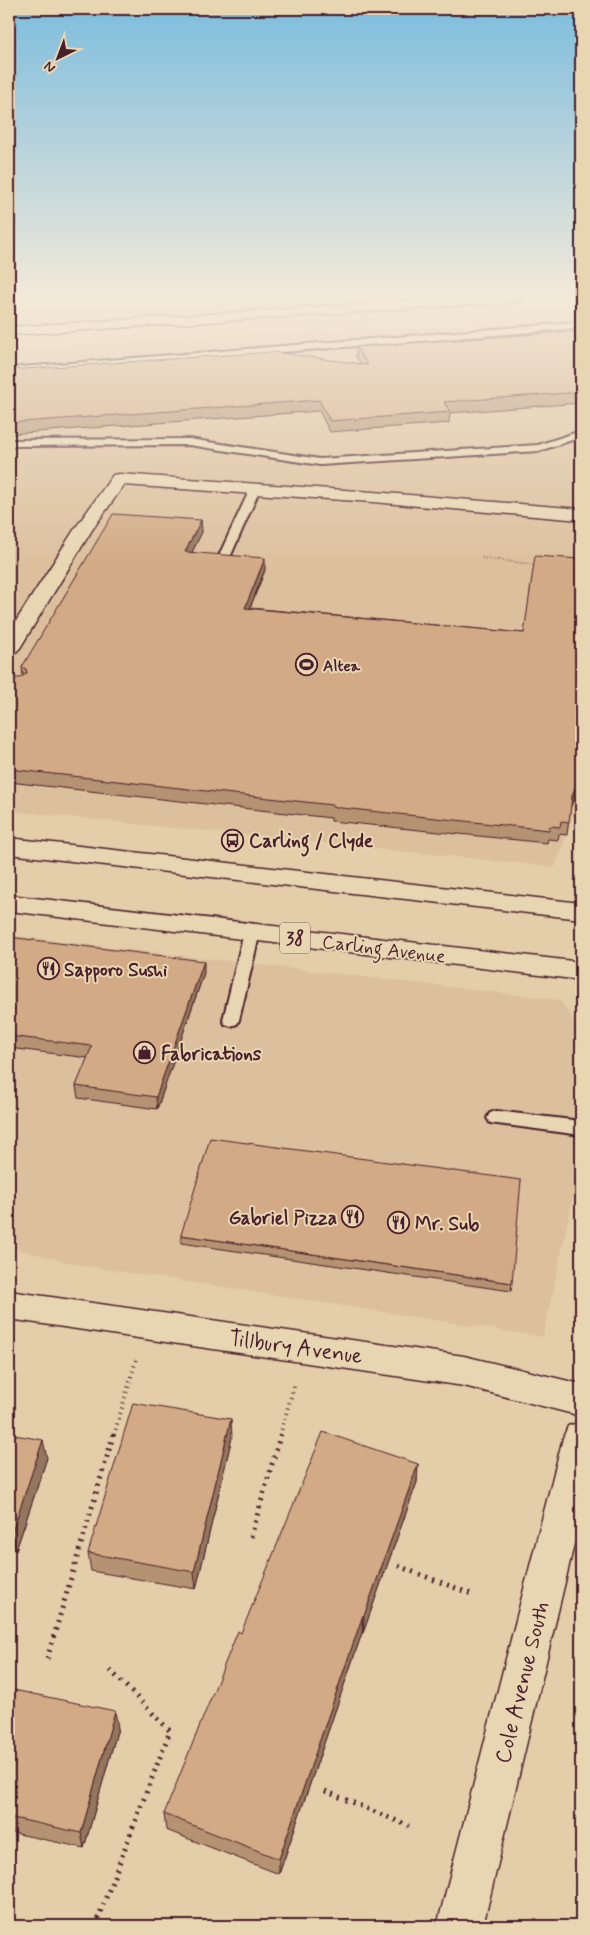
<svg xmlns="http://www.w3.org/2000/svg" width="590" height="1935" font-family="Mynerve,sans-serif">
<style>
.built{fill:#dcc09d}
.lines{fill:none;stroke-linecap:round;stroke-linejoin:round}
.service-casing{stroke:#4a1f2b;stroke-width:4}
.minor-casing{stroke:#4a1f2b;stroke-width:3}
.primary-casing{stroke:#4a1f2b;stroke-width:3}
.motorway-casing{stroke:#4a1f2b;stroke-width:3}
.path-far2{stroke:#4a1f2b;stroke-width:2.5;stroke-dasharray:0.5 2.5;stroke-linecap:butt}
.path-far1{stroke:#4a1f2b;stroke-width:4;stroke-dasharray:1 4.5;stroke-linecap:butt}
.path{stroke:#4a1f2b;stroke-width:5;stroke-dasharray:2 5.5;stroke-linecap:butt}
.service{fill:#e8d6b3;fill-rule:evenodd}
.minor{fill:#e8d6b3;fill-rule:evenodd}
.primary{fill:#e8d6b3;fill-rule:evenodd}
.motorway{fill:#e8d6b3;fill-rule:evenodd}
.wall{fill:#b59272;stroke:#4a1f2b}
.shaded-wall{fill:#93775d;stroke:#4a1f2b}
.building{fill:#d2aa85;stroke:#4a1f2b}
.labels{text-anchor:middle;stroke-width:4;stroke-linejoin:round;paint-order:stroke}
.far-poi-label{font-size:16px;font-weight:bold;fill:#4a1f2b;stroke:#e8d6b3;text-anchor:start}
.shield{fill:#e8d6b3;stroke:#795654;stroke-width:1}
.shield-label{font-size:18px;font-weight:bold;fill:#4a1f2b}
.poi-label{font-size:19px;font-weight:bold;fill:#4a1f2b;stroke:#e8d6b3;text-anchor:start}
.street-label{font-size:19px;fill:#4a1f2b;stroke:#e8d6b3}
.near-street-label{font-size:22px;fill:#4a1f2b;stroke:#e8d6b3}
</style>
<rect width="100%" height="100%" fill="#e4ceaa"/>
<filter id="ink" filterUnits="userSpaceOnUse"><feTurbulence type="fractalNoise" baseFrequency=".02" numOctaves="2"/><feDisplacementMap in="SourceGraphic" scale="10" xChannelSelector="R" yChannelSelector="G"/><feConvolveMatrix kernelMatrix="1 2 1 2 8 2 1 2 1" color-interpolation-filters="sRGB"/></filter>
<g filter="url(#ink)">
<g class="built">
<path d="M 581,314 L 581,795 L 555,867 L 9,811 L 9,349 Z"/>
<path d="M 9,935 L 560,1000 L 581,1032 L 581,1161 L 543,1337 L 79,1265 L 9,1247 Z"/>
</g>
<g class="lines">
<defs>
<g id="service">
<path d="M 581,322 L 581,328 L 9,374 L 9,368 Z"/>
<path d="M 581,431 L 581,437 L 539,451 L 320,465 L 189,445 L 9,446 L 9,440 L 189,439 L 320,459 L 538,445 Z"/>
<path d="M 255,486 L 260,489 L 228,562 L 222,565 L 218,564 L 216,562 L 250,489 Z"/>
<path d="M 252,927 L 258,928 L 260,932 L 239,1020 L 237,1024 L 231,1026 L 225,1024 L 223,1020 L 244,932 L 246,928 Z"/>
<path d="M 496,1111 L 581,1121 L 581,1135 L 490,1123 L 487,1118 L 490,1113 Z"/>
</g>
<g id="minor">
<path d="M 119,474 L 373,492 L 581,509 L 581,520 L 373,502 L 124,485 L 92,530 L 20,648 L 16,652 L 9,654 L 9,632 L 74,530 L 113,475 Z"/>
<path d="M 9,1291 L 464,1356 L 581,1384 L 581,1416 L 464,1386 L 9,1319 Z"/>
<path d="M 581,1422 L 581,1515 L 483,1926 L 437,1926 L 563,1438 L 568,1426 Z"/>
</g>
<g id="primary">
<path d="M 9,838 L 581,903 L 581,919 L 9,854 Z"/>
<path d="M 9,895 L 581,962 L 581,980 L 9,911 Z"/>
</g>
<path id="motorway" d="M 451,298 L 523,298 L 516,302 L 9,335 L 9,327 Z"/>
</defs>
<use href="#service" class="service-casing"/>
<use href="#minor" class="minor-casing"/>
<use href="#primary" class="primary-casing"/>
<use href="#motorway" class="motorway-casing"/>
<path class="path-far2" d="M 482,558 L 538,565"/>
<g class="path-far1">
<path d="M 114,1435 L 136,1360"/>
<path d="M 280,1435 L 295,1383"/>
</g>
<g class="path">
<path d="M 251,1537 L 281,1433"/>
<path d="M 398,1566 L 474,1595"/>
<path d="M 47,1659 L 114,1433"/>
<path d="M 325,1791 L 409,1826"/>
<path d="M 95,1926 L 170,1731 L 109,1669"/>
</g>
<use href="#service" class="service"/>
<use href="#minor" class="minor"/>
<use href="#primary" class="primary"/>
<use href="#motorway" class="motorway"/>
</g>
<g class="wall">
<path d="M 581,331 L 581,403 L 450,413 L 449,423 L 330,432 L 319,411 L 9,434 L 9,370 L 361,364 L 356,357 L 356,347 Z"/>
<path d="M 201,520 L 202,532 L 192,552 L 265,570 L 250,608 L 524,633 L 581,559 L 581,779 L 570,808 L 567,835 L 559,834 L 558,840 L 548,839 L 547,843 L 331,821 L 331,818 L 9,782 L 9,689 L 23,676 L 22,667 Z"/>
<path d="M 9,937 L 204,973 L 157,1109 L 78,1098 L 76,1086 L 88,1058 L 9,1048 Z"/>
<path d="M 181,1235 L 512,1283 L 511,1291 L 181,1243 Z"/>
<path d="M 9,1434 L 47,1458 L 16,1550 L 9,1549 Z"/>
<path d="M 232,1437 L 196,1589 L 91,1571 L 88,1553 Z"/>
<path d="M 418,1464 L 417,1482 L 363,1633 L 362,1633 L 279,1874 L 166,1830 L 164,1814 Z"/>
<path d="M 9,1689 L 118,1728 L 84,1848 L 9,1832 Z"/>
</g>
<g class="shaded-wall">
<path d="M 201,520 L 202,532 L 186,564 L 185,552 Z"/>
<path d="M 265,558 L 265,570 L 245,620 L 245,608 Z"/>
<path d="M 581,771 L 581,779 L 570,809 L 572,796 Z"/>
<path d="M 204,961 L 204,973 L 157,1109 L 156,1097 Z"/>
<path d="M 231,1419 L 232,1437 L 196,1589 L 194,1572 Z"/>
<path d="M 43,1440 L 47,1458 L 16,1550 L 12,1532 Z"/>
<path d="M 418,1464 L 417,1482 L 363,1633 L 364,1616 Z"/>
<path d="M 363,1615 L 362,1633 L 279,1874 L 279,1859 Z"/>
<path d="M 115,1711 L 118,1728 L 84,1848 L 81,1833 Z"/>
</g>
<g class="building">
<path d="M 581,331 L 581,392 L 444,402 L 450,412 L 330,421 L 319,400 L 9,423 L 9,370 L 272,352 L 368,365 L 356,347 Z"/>
<path d="M 113,514 L 201,520 L 185,552 L 265,558 L 245,608 L 524,633 L 535,556 L 581,559 L 581,771 L 572,796 L 569,822 L 561,821 L 560,827 L 550,826 L 549,830 L 332,807 L 332,805 L 9,769 L 9,689 L 16,678 L 20,678 L 27,673 L 26,669 L 22,667 Z"/>
<path d="M 9,937 L 204,961 L 156,1097 L 76,1086 L 92,1046 L 9,1036 Z"/>
<path d="M 210,1138 L 521,1180 L 512,1283 L 181,1235 Z"/>
<path d="M 133,1403 L 231,1419 L 194,1572 L 88,1553 Z"/>
<path d="M 323,1432 L 418,1464 L 364,1616 L 363,1615 L 279,1859 L 164,1814 L 238,1631 L 241,1633 Z"/>
<path d="M 9,1434 L 43,1440 L 12,1532 L 9,1531 Z"/>
<path d="M 9,1689 L 115,1711 L 81,1833 L 9,1817 Z"/>
</g>
</g>
<linearGradient id="sky" x2="0" y2="1"><stop stop-color="#7cbdde"/><stop offset="0.52" stop-color="#f3e9d9"/><stop offset="1" stop-color="#f3e9d9" stop-opacity="0"/></linearGradient>
<rect width="590" height="569" fill="url(#sky)"/>
<defs>
<symbol id="stadium-ring" viewBox="-11 -11 22 22"><circle r="9.5" fill="#e8d6b3" stroke="#4a1f2b" stroke-width="1.5"/><path d="M0-5a6.5 5 0 1 0 0 10a6.5 5 0 1 0 0-10ZM-3.5-1.8h7v3.6h-7Z" fill="#4a1f2b"/></symbol>
<symbol id="bus-ring" viewBox="-11 -11 22 22"><circle r="9.5" fill="#e8d6b3" stroke="#4a1f2b" stroke-width="1.5"/><path d="M-5-6H5V4H4V6H2V4H-2V6H-4V4H-5ZM-3.5-4V0h7V-4ZM-3.5 1.2v1.5H-2V1.2ZM2 1.2v1.5H3.5V1.2Z" fill="#4a1f2b"/></symbol>
<symbol id="restaurant-ring" viewBox="-11 -11 22 22"><circle r="9.5" fill="#e8d6b3" stroke="#4a1f2b" stroke-width="1.5"/><path d="M-5-6h1v4h1v-4h1v4h1v-4h1v5L-1.5 .5V6h-2V.5L-5-1ZM5-6V6H3V1.5H1.5Q1.5-4 5-6Z" fill="#4a1f2b"/></symbol>
<symbol id="shop-ring" viewBox="-11 -11 22 22"><circle r="9.5" fill="#e8d6b3" stroke="#4a1f2b" stroke-width="1.5"/><path d="M-5-2.5h2.3a2.7 3.5 0 0 1 5.4 0H5L5.5 6h-11ZM-1.5-2.5h3a1.5 2.3 0 0 0-3 0Z" fill="#4a1f2b"/></symbol>
</defs>
<g fill-rule="evenodd">
<use href="#stadium-ring" x="294" y="652" width="25" height="25"/>
<use href="#bus-ring" x="220" y="828" width="25" height="25"/>
<use href="#restaurant-ring" x="36" y="956" width="25" height="25"/>
<use href="#shop-ring" x="132" y="1040" width="25" height="25"/>
<use href="#restaurant-ring" x="340" y="1204" width="25" height="25"/>
<use href="#restaurant-ring" x="386" y="1210" width="25" height="25"/>
</g>
<g class="labels">
<g class="far-poi-label">
<text x="323" y="671">Altea</text>
</g>
<rect class="shield" x="280" y="922.5" width="30" height="31" rx="4"/>
<g class="shield-label">
<text x="295" y="944">38</text>
</g>
<g class="poi-label">
<text x="249" y="847">Carling / Clyde</text>
<text x="64" y="976">Sapporo Sushi</text>
<text x="161" y="1060">Fabrications</text>
<text x="337" y="1224" text-anchor="end">Gabriel Pizza</text>
<text x="415" y="1230">Mr. Sub</text>
</g>
<g class="street-label">
<text transform="translate(384 948) rotate(7)" y="7">Carling Avenue</text>
</g>
<g class="near-street-label">
<text transform="translate(296 1346) rotate(8)" y="8">Tillbury Avenue</text>
<text transform="translate(521 1682) rotate(-76)" y="8">Cole Avenue South</text>
</g>
</g>
<rect width="590" height="1935" fill="none" stroke="#e8d6b3" stroke-width="30"/>
<rect x="15" y="15" width="560" height="1905" fill="none" stroke="#4a1f2b" stroke-width="2" filter="url(#ink)"/>
<g transform="translate(58 58) rotate(222)" stroke="#e8d6b3" stroke-width="4" paint-order="stroke">
<path d="M0-4L9 19L0 12L-9 19Z" fill="#4a1f2b"/>
<text y="-8" font-size="14" font-weight="bold" text-anchor="middle" fill="#4a1f2b">N</text>
</g>
</svg>
